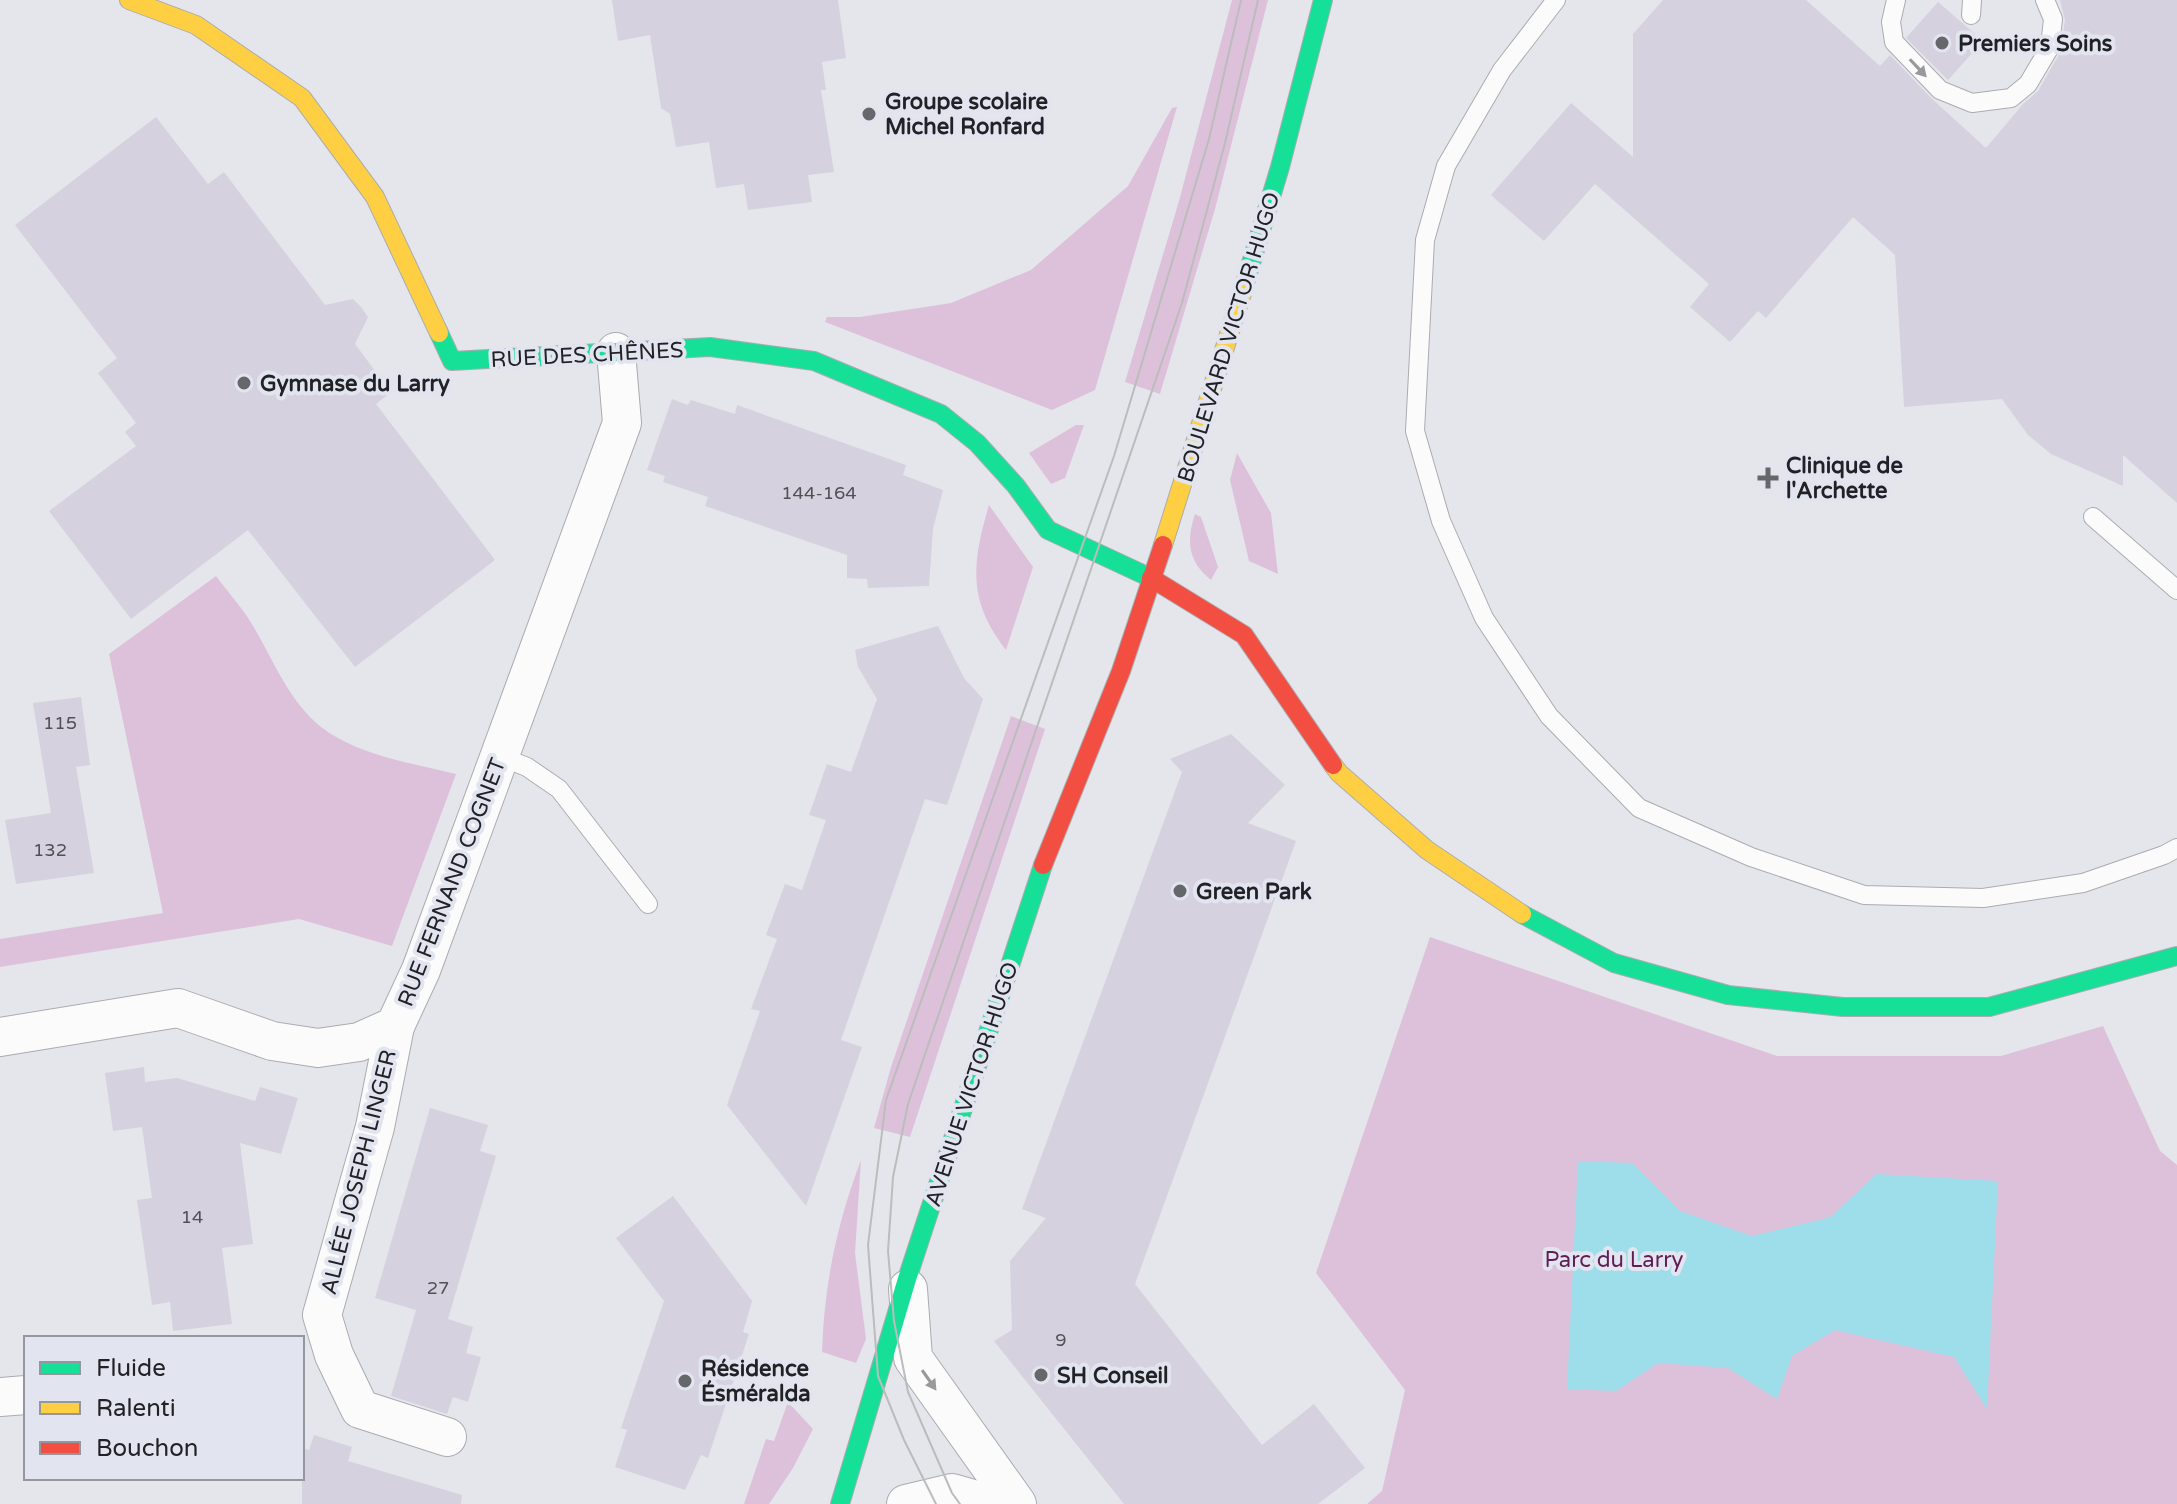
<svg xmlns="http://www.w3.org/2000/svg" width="2177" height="1504" font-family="'Varela Round',sans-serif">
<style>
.green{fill:#ddc1da}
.water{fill:#9eddea}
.building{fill:#d5d1de}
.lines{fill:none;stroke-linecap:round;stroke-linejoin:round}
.lane-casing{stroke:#abacb0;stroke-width:20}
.street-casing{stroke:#abacb0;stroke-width:40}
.fast-casing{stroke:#abacb0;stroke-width:20}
.slow-casing{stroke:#abacb0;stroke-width:20}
.jam-casing{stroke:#abacb0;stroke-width:20}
.lane{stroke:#fbfbfc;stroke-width:18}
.street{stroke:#fbfbfc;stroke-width:38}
.fast{stroke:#16e098;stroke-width:18}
.slow{stroke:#ffcf43;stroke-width:18}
.jam{stroke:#f24e42;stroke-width:18}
.tram{stroke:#bbbcbc;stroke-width:2}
.oneway{fill:#99999b}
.poi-dot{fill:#66676b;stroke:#e2e5ef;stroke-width:3}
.labels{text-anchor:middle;stroke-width:8;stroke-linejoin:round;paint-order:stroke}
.number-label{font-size:18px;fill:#505055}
.poi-label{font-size:22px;font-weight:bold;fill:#212225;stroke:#e2e5ef;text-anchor:start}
.street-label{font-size:22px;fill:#212225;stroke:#e2e5ef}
.park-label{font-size:22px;fill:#601e55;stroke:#e2e5ef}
</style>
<rect width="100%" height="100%" fill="#e5e6ec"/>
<g class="green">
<path d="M 1232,0 L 1268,0 L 1215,209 L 1160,394 L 1125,382 L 1179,201 Z"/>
<path d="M 1177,107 L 1095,390 L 1052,410 L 825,322 L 827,317 L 860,317 L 951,303 L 1031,270 L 1128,186 L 1172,108 Z"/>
<path d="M 1076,425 L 1084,425 L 1065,478 L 1051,484 L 1029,453 Z"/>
<path d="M 1237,453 L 1271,513 L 1278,574 L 1249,561 L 1230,480 Z"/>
<path d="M 989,505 L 1033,567 L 1006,650 C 967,600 972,563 989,505 Z"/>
<path d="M 1195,514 L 1201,517 L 1218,567 L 1211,580 C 1188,562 1186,541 1195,514 Z"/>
<path d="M 216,576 C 227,591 240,605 250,621 C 276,662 291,713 338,738 C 374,758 416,764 456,774 L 392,946 L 299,919 L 0,967 L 0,939 L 163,913 L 109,654 Z"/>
<path d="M 1011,716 L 1045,729 L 910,1137 L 874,1128 L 891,1067 Z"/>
<path d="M 1430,937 L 1777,1056 L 2001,1056 L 2103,1026 L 2160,1151 L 2177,1165 L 2177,1504 L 1367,1504 L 1382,1491 L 1405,1390 L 1316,1273 Z"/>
<path d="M 861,1160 L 855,1253 L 866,1339 L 856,1363 L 822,1352 C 824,1285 837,1223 861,1160 Z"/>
<path d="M 788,1402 L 813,1429 L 793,1468 L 769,1504 L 744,1504 L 766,1439 L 774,1441 Z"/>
</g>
<path class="water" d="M 1578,1161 L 1632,1163 L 1680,1211 L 1752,1236 L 1831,1217 L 1876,1174 L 1998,1181 L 1987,1409 L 1954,1357 L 1835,1330 L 1792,1356 L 1777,1399 L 1728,1368 L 1658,1363 L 1616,1391 L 1567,1389 Z"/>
<g class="building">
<path d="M 612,0 L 838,0 L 846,58 L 822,62 L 826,90 L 821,90 L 834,172 L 808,175 L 812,202 L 748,210 L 744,184 L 716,188 L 709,142 L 676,147 L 670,114 L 661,108 L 650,35 L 618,41 Z"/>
<path d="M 1663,0 L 1806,0 L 1880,66 L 1890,55 L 1931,98 L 1986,148 L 2023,104 L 2038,91 L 2060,53 L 2065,20 L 2060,0 L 2177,0 L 2177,503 L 2123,455 L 2123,486 L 2051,454 L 2028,435 L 2002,399 L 1904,407 L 1895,255 L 1853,217 L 1766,318 L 1758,311 L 1730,342 L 1690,307 L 1709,284 L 1595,184 L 1544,241 L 1491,195 L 1571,103 L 1633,157 L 1633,34 Z"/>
<path d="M 1938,2 L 1983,41 L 1948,80 L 1906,38 Z"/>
<path d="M 156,117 L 208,184 L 224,172 L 325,305 L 353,299 L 361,307 L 368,317 L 355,344 L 391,392 L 376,404 L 495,560 L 355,667 L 248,530 L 131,619 L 49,511 L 136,446 L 125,432 L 136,423 L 98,373 L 117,358 L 15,225 Z"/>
<path d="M 672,399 L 688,405 L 691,400 L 735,414 L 737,405 L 906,465 L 903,475 L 943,490 L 933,529 L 929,586 L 868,588 L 867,579 L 847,578 L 847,555 L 705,506 L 708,497 L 663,482 L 665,476 L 647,470 Z"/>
<path d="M 938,626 L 964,678 L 983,699 L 947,805 L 925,799 L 841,1040 L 862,1047 L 806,1206 L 727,1105 L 760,1011 L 751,1009 L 777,939 L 766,935 L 785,884 L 802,890 L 826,820 L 809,815 L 827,764 L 851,772 L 877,699 L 858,667 L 855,650 Z"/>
<path d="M 81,697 L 90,765 L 76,767 L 94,873 L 16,884 L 5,820 L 51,813 L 33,703 Z"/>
<path d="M 1231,734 L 1285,785 L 1248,823 L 1296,841 L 1135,1284 L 1262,1445 L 1314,1404 L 1365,1468 L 1318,1504 L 1124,1504 L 994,1341 L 1012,1330 L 1010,1261 L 1046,1218 L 1022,1209 L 1182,772 L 1170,759 Z"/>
<path d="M 144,1067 L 145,1082 L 177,1078 L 255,1101 L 260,1087 L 298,1098 L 281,1154 L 240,1143 L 253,1244 L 222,1248 L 232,1324 L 173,1331 L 170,1302 L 152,1305 L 137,1200 L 152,1198 L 142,1127 L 113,1131 L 105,1073 Z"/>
<path d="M 430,1108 L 488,1125 L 480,1151 L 496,1156 L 448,1319 L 473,1327 L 466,1353 L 481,1357 L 468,1402 L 453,1397 L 447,1414 L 391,1396 L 416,1310 L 375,1298 Z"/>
<path d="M 673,1196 L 752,1301 L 743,1332 L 749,1334 L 708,1458 L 701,1455 L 685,1490 L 615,1467 L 627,1430 L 621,1428 L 664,1301 L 616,1238 Z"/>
<path d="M 314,1435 L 352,1447 L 348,1461 L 462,1495 L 461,1504 L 302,1504 L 302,1448 L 309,1450 Z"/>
</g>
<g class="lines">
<defs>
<g id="lane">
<path d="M 1556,0 L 1502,70 L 1446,166 L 1425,240 L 1415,431 L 1441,521 L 1484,618 L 1549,716 L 1639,808 L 1751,857 L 1864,895 L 1983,898 L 2083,883 L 2164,855 L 2177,848"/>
<path d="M 1896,0 L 1891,22 L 1894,42 L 1940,90 L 1972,103 L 2011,98 L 2028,84 L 2050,47 L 2053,19 L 2045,0"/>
<path d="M 1971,15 L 1972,0"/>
<path d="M 2093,517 L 2177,590"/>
<path d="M 499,756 L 527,767 L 559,789 L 648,904"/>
</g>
<g id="street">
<path d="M 395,1026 L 375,1127 L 322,1315 L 334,1355 L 360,1409 L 447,1437"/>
<path d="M 0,1037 L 178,1008 L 272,1041 L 318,1048 L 359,1042 L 395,1026 L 421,970 L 622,423 L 616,352"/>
<path d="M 908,1289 L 913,1358 L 1017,1504"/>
<path d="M 0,1397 L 26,1395"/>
<path d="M 906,1504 L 952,1493 L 990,1504"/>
</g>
<g id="fast">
<path d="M 1242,293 L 1280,167 L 1323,0"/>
<path d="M 439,333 L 452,361 L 710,347 L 814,361 L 941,414 L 977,443 L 1016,486 L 1048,530 L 1151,578"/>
<path d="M 1522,914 L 1614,963 L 1728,995 L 1843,1007 L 1989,1007 L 2177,956"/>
<path d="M 840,1504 L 907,1279 L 1043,865"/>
</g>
<g id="slow">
<path d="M 129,0 L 196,25 L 302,98 L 375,197 L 439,333"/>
<path d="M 1163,545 L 1242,293"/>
<path d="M 1333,765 L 1339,773 L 1427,850 L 1522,914"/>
</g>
<g id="jam">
<path d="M 1151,578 L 1244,635 L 1333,765"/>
<path d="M 1043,865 L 1121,671 L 1163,545"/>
</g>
</defs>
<use href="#lane" class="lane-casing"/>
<use href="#street" class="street-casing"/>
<use href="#fast" class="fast-casing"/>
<use href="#slow" class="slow-casing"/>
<use href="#jam" class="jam-casing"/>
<use href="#lane" class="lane"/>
<use href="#street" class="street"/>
<use href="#fast" class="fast"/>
<use href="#slow" class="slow"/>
<use href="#jam" class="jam"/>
<g class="tram">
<path d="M 936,1504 L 904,1440 L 878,1376 L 868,1245 L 886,1100 L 1114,456 L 1209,139 L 1241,0"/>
<path d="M 960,1504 L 952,1493 L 908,1392 L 894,1321 L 888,1251 L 893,1177 L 908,1104 L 1182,303 L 1225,143 L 1258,0"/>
</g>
</g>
<defs><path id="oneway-solid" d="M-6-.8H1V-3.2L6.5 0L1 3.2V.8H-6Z" transform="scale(2)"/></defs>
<g class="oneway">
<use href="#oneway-solid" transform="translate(1918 68) rotate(47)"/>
<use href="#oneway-solid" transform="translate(929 1380) rotate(55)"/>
</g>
<g class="poi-dot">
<circle cx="1942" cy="43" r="8"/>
<circle cx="869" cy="114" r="8"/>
<circle cx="244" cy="383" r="8"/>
<path d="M1764 466h8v8h8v8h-8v8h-8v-8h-8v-8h8z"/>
<circle cx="1180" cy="891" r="8"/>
<circle cx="1041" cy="1375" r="8"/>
<circle cx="685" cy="1381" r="8"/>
</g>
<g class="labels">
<g class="number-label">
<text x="819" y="499">144-164</text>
<text x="60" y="729">115</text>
<text x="50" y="856">132</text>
<text x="192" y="1223">14</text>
<text x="438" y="1294">27</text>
<text x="1061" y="1346">9</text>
</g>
<g class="poi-label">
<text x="1958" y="51">Premiers Soins</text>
<text x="885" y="109">Groupe scolaire<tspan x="885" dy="25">Michel Ronfard</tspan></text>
<text x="260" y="391">Gymnase du Larry</text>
<text x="1786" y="473">Clinique de<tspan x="1786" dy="25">l'Archette</tspan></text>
<text x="1196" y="899">Green Park</text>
<text x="701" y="1376">Résidence<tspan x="701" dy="25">Ésméralda</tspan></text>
<text x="1057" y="1383">SH Conseil</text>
</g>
<g class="street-label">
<text transform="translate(1228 337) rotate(-73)" y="8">BOULEVARD VICTOR HUGO</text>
<text transform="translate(587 354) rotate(-3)" y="8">RUE DES CHÊNES</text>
<text transform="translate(451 882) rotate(-69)" y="8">RUE FERNAND COGNET</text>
<text transform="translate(971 1084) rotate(-72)" y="8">AVENUE VICTOR HUGO</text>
<text transform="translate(358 1172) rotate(-76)" y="8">ALLÉE JOSEPH LINGER</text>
</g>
<g class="park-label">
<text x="1614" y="1267">Parc du Larry</text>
</g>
</g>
<rect x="24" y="1336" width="280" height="144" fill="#e2e5ef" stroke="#95979e" stroke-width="2"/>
<rect x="40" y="1362" width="40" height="12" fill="#16e098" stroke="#95979e" stroke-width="2"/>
<text x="96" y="1376" font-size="24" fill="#212225">Fluide</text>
<rect x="40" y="1402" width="40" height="12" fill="#ffcf43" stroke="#95979e" stroke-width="2"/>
<text x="96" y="1416" font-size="24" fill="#212225">Ralenti</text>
<rect x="40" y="1442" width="40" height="12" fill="#f24e42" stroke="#95979e" stroke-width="2"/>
<text x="96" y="1456" font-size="24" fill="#212225">Bouchon</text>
</svg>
